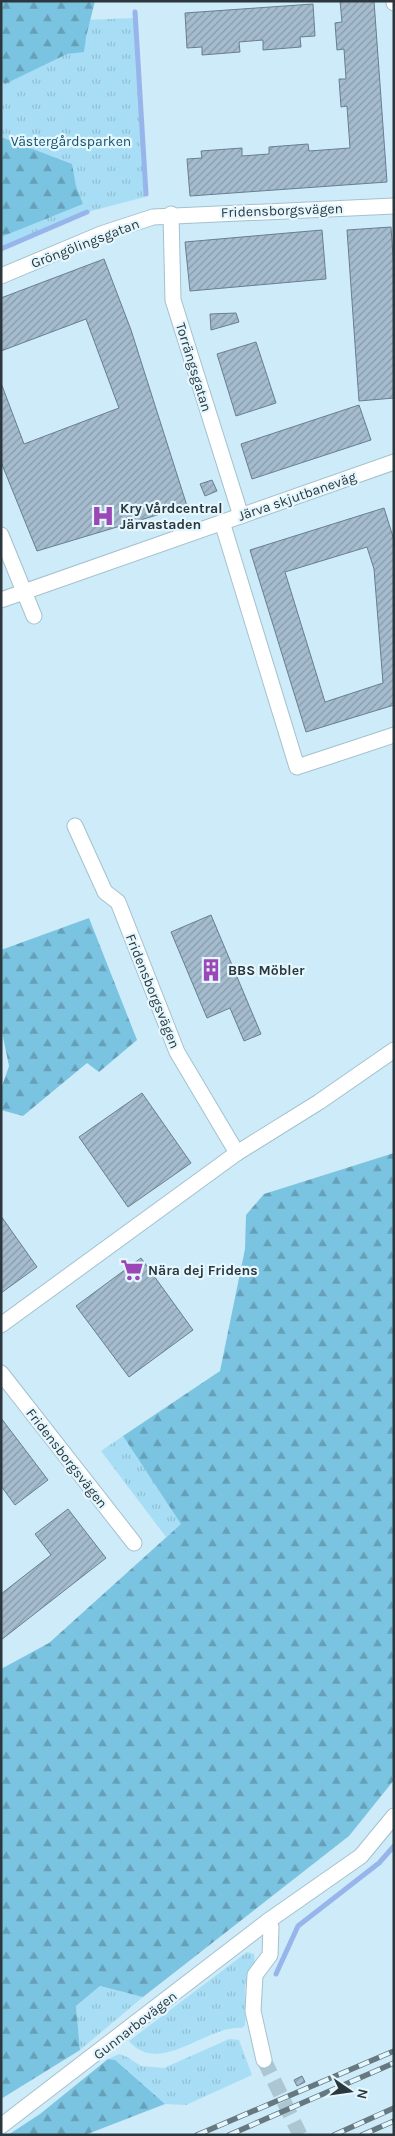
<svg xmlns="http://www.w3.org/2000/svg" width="395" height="2136" font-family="Karla,sans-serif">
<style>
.grass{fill:url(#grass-tufts)}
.forest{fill:url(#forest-firs)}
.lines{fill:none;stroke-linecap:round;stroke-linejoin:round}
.stream{stroke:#98b5eb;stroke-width:5}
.building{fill:url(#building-hatch);stroke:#697e90;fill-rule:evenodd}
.minor-tunnel{stroke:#adc7d2;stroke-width:15;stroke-dasharray:15 8;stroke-linecap:butt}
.minor-casing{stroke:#a4c1ce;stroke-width:17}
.minor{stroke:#fff;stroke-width:15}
.rail-casing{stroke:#667880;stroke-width:5.5}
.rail{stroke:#e4f6fe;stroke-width:4;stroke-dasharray:11;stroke-linecap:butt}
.labels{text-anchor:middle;stroke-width:4.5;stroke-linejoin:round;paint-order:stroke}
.park-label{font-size:14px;fill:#185368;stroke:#e4f6fe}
.street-label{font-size:14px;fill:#2b373c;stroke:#e4f6fe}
.poi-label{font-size:14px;font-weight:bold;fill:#2b373c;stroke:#e4f6fe;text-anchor:start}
</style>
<defs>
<pattern id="grass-tufts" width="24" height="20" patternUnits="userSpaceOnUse" patternTransform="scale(1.25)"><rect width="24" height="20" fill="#a8def5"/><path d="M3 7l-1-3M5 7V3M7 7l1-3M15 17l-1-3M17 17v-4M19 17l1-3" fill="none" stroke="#91bfd3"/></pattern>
<pattern id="forest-firs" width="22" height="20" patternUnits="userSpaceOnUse" patternTransform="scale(1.25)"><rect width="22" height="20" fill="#7bc4e1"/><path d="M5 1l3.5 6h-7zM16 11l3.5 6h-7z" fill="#65a0b8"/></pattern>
<pattern id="building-hatch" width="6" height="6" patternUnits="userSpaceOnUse" patternTransform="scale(1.25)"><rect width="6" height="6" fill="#a5bccf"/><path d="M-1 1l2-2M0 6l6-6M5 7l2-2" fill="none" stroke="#879aa9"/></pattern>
</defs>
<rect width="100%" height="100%" fill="#cdebf8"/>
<g class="grass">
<path d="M 1,6 L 60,21 L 134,18 L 145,197 L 87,212 L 1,250 Z"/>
<path d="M 123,1436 L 182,1524 L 166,1537 L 101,1451 Z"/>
<path d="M 247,1952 L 254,1954 L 255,1963 C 238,1985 248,2002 245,2025 L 242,2028 C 206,2025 160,2077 129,2041 Z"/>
<path d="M 100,1986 L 143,1997 L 80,2050 L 76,2006 Z"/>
<path d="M 229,2039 L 239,2040 L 252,2075 L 186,2105 L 165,2104 L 115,2061 L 108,2059 L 119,2054 L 127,2057 L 141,2066 L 164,2068 Z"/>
</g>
<g class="forest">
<path d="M 1,1 L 95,1 L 86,37 L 84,52 L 67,54 L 5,84 L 1,79 Z"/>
<path d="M 1,137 L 72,164 L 76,186 L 83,204 L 1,237 Z"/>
<path d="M 89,918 L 137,1040 L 99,1072 L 87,1063 L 23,1116 L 1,1110 L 1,1089 L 9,1066 L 1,1027 L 1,950 Z"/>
<path d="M 394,1153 L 394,1780 L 349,1836 L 143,1997 L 100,1986 L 76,2006 L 80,2050 L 1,2099 L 1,1669 L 49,1643 L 181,1524 L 123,1436 L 220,1371 L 245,1249 L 246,1215 L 264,1194 Z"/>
<path d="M 108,2059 L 115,2060 L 165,2104 L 85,2135 L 8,2135 L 40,2114 Z"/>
</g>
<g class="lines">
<g class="stream">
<path d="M 135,12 L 146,194"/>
<path d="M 1,249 L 87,212"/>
<path d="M 276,1974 L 298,1926 L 379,1863 L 394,1846"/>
</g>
</g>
<g class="building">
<path d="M 340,1 L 374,1 L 387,182 L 190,196 L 187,159 L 202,158 L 201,151 L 242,148 L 242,156 L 269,154 L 269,147 L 308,144 L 309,151 L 350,148 L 347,106 L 341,107 L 339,79 L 346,79 L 344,49 L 337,50 L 335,23 L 342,22 Z"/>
<path d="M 313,4 L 315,36 L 300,37 L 301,47 L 263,50 L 263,40 L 239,42 L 240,52 L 202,55 L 202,47 L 187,48 L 185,13 Z"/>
<path d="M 391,227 L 394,270 L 394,398 L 359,401 L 347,230 Z"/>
<path d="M 322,230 L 326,279 L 190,291 L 185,242 Z"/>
<path d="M 104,259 L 131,330 L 187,506 L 37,551 L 1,462 L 1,383 L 24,444 L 119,408 L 86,319 L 1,351 L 1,298 Z"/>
<path d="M 236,313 L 239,322 L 211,330 L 210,314 Z"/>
<path d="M 256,342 L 276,403 L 236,416 L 217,354 Z"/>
<path d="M 359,405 L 371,440 L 252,479 L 241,444 Z"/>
<path d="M 212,480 L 217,491 L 205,496 L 200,484 Z"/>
<path d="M 384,508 L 394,540 L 394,705 L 306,732 L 250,550 ZM 367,547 L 374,569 L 383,683 L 325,702 L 285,572 Z"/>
<path d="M 211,915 L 261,1034 L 244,1041 L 230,1008 L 207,1018 L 171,932 Z"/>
<path d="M 142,1093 L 191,1163 L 128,1207 L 79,1137 Z"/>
<path d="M 1,1216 L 37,1267 L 1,1293 Z"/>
<path d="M 141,1258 L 193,1330 L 129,1377 L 76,1306 Z"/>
<path d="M 1,1418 L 48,1480 L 15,1505 L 1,1486 Z"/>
<path d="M 68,1509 L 106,1558 L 1,1640 L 1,1594 L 51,1555 L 35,1534 Z"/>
<path d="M 302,2076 L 305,2082 L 297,2086 L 294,2080 Z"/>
</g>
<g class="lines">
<path class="minor-tunnel" d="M 264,2060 L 300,2135"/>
<defs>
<g id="minor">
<path d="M 394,1 L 394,3"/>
<path d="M 171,214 L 173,300 L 241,516"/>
<path d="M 1,276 L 101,234 L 153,217 L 394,206"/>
<path d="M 222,522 L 297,767 L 394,735"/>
<path d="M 1,535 L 34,616"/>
<path d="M 1,600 L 394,462"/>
<path d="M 75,826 L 105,892 L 118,902 L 177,1052 L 237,1153"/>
<path d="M 1,1325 L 237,1153 L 319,1102 L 394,1050"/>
<path d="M 1,1373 L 134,1543"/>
<path d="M 264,2060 L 253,2011 L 255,1975 L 270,1955 L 271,1927 L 268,1921"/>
<path d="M 1,2126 L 268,1921 L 361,1856 L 394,1816"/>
</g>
</defs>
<use href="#minor" class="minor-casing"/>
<use href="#minor" class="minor"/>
<defs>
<g id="rail">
<path d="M 197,2135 L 394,2051"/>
<path d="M 229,2135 L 394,2063"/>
<path d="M 334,2135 L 394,2108"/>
<path d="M 362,2135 L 394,2121"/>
</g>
</defs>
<use href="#rail" class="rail-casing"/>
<use href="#rail" class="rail"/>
</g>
<defs>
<symbol id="hospital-bare" viewBox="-9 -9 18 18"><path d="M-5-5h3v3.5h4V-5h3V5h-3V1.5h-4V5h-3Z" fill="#9b47b5" stroke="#e4f6fe" stroke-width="2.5" paint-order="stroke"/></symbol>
<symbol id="building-bare" viewBox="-9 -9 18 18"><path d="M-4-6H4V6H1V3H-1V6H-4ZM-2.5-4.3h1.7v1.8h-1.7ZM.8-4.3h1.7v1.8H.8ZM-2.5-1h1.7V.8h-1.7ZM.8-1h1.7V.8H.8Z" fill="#9b47b5" stroke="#e4f6fe" stroke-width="2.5" paint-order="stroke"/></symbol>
<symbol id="supermarket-bare" viewBox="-9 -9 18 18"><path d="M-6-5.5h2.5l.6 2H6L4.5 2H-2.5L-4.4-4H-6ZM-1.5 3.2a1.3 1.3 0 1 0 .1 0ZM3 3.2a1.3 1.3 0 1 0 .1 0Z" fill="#9b47b5" stroke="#e4f6fe" stroke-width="2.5" paint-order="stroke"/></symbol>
</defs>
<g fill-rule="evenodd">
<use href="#hospital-bare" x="87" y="500" width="32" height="32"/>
<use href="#building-bare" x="195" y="954" width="32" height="32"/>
<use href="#supermarket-bare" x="116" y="1254" width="32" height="32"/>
</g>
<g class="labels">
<g class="park-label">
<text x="71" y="146">Västergårdsparken</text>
</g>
<g class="street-label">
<text transform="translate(282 210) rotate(-2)" y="5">Fridensborgsvägen</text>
<text transform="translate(85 243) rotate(-21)" y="5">Gröngölingsgatan</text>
<text transform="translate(194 367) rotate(73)" y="5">Torrängsgatan</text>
<text transform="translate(297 496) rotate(-19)" y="5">Järva skjutbaneväg</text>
<text transform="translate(153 991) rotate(68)" y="5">Fridensborgsvägen</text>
<text transform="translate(67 1458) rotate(52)" y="5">Fridensborgsvägen</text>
<text transform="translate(135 2025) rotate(-38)" y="5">Gunnarbovägen</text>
</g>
<g class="poi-label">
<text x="120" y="513">Kry Vårdcentral<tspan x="120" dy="16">Järvastaden</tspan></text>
<text x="228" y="975">BBS Möbler</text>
<text x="148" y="1275">Nära dej Fridens</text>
</g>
</g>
<rect width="395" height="2136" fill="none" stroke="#2b373c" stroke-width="5"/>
<g transform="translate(350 2091) rotate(103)" stroke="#e4f6fe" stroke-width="4" paint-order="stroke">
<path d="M0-4L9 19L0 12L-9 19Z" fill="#2b373c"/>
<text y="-8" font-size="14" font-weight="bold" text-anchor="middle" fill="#2b373c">N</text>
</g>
</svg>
